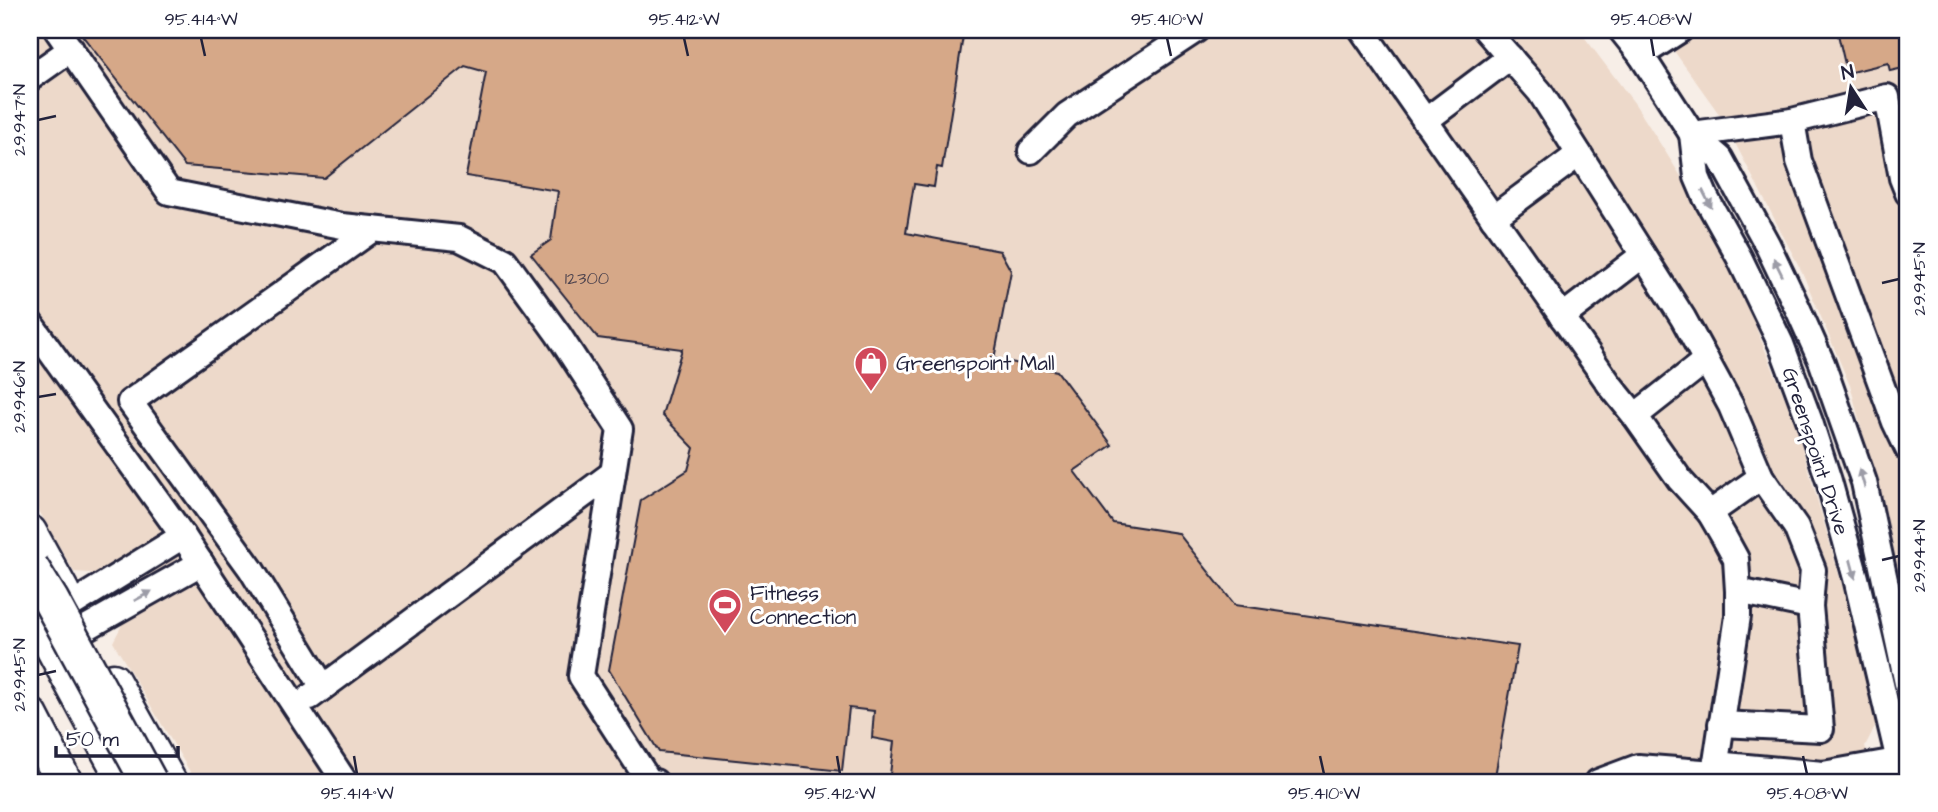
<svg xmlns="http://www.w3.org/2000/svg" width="1938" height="812" font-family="'Architects Daughter',sans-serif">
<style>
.built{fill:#edd9ca}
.building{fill:#d6a888;stroke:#22223b;stroke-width:2}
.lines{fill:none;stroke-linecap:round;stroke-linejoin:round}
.minor-casing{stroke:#22223b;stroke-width:30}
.major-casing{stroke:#22223b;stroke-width:37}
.highway-casing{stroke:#22223b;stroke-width:40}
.minor{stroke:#fff;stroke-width:24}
.major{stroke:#fff;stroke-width:32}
.highway{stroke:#fff;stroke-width:35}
.highway-bridge-casing{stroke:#22223b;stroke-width:40;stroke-linecap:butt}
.highway-bridge{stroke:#fff;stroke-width:35}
.oneway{fill:#9c9ca7}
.ticks{fill:none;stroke:#22223b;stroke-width:2.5}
.labels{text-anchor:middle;stroke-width:6;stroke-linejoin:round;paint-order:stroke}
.number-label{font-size:18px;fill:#4f444e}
.poi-label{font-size:21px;fill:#22223b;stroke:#fff;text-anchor:start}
.street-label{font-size:21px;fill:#22223b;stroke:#fff}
.neatline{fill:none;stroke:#22223b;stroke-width:2.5}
.ticks-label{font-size:18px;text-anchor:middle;fill:#22223b}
</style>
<rect width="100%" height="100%" fill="#f7eee7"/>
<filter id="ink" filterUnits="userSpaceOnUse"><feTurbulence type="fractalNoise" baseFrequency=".0143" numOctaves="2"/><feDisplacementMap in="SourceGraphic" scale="14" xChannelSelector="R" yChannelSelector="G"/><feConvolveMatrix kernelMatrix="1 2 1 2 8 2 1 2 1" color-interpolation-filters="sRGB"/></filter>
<g filter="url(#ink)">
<g class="built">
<path d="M 30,30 L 1579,30 L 1635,104 L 1701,208 L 1749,311 L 1794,420 L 1849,609 L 1878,721 L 1865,746 L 1876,782 L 196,782 L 113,642 L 122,625 L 91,573 L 74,572 L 30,495 Z"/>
<path d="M 1659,30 L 1908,30 L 1908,612 L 1851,388 L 1802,272 L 1722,118 Z"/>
</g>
<g class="building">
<path d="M 78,30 L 964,30 L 942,168 L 937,167 L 934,187 L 914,184 L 906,233 L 1000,251 L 1011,271 L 994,359 L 1057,371 L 1112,445 L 1074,471 L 1113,523 L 1178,533 L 1235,605 L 1518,646 L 1494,782 L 889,782 L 894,742 L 872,738 L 874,711 L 849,708 L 842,771 L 659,752 L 609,670 L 641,500 L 688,470 L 694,448 L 662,415 L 682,349 L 598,338 L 531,254 L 551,240 L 558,191 L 466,176 L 486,72 L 465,66 L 324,178 L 185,166 Z"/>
<path d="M 1837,30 L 1908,30 L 1908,67 L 1890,71 L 1888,63 L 1847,73 Z"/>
</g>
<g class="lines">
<defs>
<g id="minor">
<path d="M 57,30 L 169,192 L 342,226 L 459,238 L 505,261 L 558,334 L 620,429 L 581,676 L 649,781 L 655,782"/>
<path d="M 1362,30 L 1610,385 L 1635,416 L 1680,480 L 1710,513 L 1724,537 L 1736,559 L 1738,591 L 1738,616 L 1713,782"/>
<path d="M 1486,30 L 1540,92 L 1683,318 L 1731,406 L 1761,477 L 1796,527 L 1813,570 L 1810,606 L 1821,729 L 1721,724"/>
<path d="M 1621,30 L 1641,55 L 1692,134 L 1720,158 L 1767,244 L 1798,309 L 1822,363 L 1864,482 L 1908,688"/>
<path d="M 1641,55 L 1680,30"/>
<path d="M 30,78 L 71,49"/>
<path d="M 1425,121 L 1510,57"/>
<path d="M 1792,121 L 1799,161 L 1895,422 L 1908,449"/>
<path d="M 1692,134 L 1697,177 L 1706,198 L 1739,257 L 1781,344 L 1810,422 L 1829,481 L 1856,578 L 1904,782"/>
<path d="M 1692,134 L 1792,121 L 1887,97 L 1902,178 L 1908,193"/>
<path d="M 1031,151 L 1067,115 L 1196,30"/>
<path d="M 1493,218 L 1579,154"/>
<path d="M 1562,317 L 1643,255"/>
<path d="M 30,323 L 183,536 L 345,782"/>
<path d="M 1635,416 L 1706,360"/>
<path d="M 1710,513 L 1761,477"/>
<path d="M 1738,591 L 1810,606"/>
<path d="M 71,605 L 183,536"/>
<path d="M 84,629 L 201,563"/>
<path d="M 323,687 L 251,569 L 130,402 L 373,229"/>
<path d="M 310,697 L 613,473"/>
<path d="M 1715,764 L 1823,774 L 1908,759"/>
<path d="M 1598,782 L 1638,767 L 1714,773"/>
</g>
<g id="major">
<path d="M 30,532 L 63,592"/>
<path d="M 113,680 L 170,782"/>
</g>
<g id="highway">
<path d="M 30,604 L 126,782"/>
<path d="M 30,716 L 64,782"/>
</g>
</defs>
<use href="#minor" class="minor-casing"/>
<use href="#major" class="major-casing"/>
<use href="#highway" class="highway-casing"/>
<use href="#minor" class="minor"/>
<use href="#major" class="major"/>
<use href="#highway" class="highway"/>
<defs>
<path id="highway-bridge" d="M 30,567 L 51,601 L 149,782"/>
</defs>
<use href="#highway-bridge" class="highway-bridge-casing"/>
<use href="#highway-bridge" class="highway-bridge"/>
</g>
<defs><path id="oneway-solid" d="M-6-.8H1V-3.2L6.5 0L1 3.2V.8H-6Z" transform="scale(1.75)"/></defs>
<g class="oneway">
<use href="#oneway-solid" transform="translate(1707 199) rotate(63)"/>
<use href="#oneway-solid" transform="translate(1778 267) rotate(-116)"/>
<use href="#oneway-solid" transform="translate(1862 478) rotate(-106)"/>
<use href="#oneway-solid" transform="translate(1853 569) rotate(75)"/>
<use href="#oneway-solid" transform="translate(143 596) rotate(-29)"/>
</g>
</g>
<path class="ticks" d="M 201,38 L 205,56M 684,38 L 688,56M 1167,38 L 1171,56M 1651,38 L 1654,56M 38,120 L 56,116M 1882,283 L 1899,279M 38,397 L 56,394M 1882,560 L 1899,556M 38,675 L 56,671M 354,756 L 357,774M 837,756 L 840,774M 1320,756 L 1324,774M 1803,756 L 1807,774"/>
<defs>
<symbol id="shop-pin" viewBox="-11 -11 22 30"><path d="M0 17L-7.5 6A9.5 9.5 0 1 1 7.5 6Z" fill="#d1495b" stroke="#fff"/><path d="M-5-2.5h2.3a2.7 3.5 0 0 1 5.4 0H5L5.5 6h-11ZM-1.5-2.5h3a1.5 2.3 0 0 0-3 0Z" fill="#fff"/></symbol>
<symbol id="stadium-pin" viewBox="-11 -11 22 30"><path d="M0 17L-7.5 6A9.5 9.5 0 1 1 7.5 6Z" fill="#d1495b" stroke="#fff"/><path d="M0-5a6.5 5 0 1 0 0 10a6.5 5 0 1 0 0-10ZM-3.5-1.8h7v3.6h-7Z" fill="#fff"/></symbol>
</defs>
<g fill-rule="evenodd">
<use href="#shop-pin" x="852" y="344" width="38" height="52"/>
<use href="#stadium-pin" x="706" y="586" width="38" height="52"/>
</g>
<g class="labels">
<g class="number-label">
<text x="587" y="284">12300</text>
</g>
<g class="poi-label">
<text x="896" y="370">Greenspoint Mall</text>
<text x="750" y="600">Fitness<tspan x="750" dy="24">Connection</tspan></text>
</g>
<g class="street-label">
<text transform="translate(1816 451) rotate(72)" y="7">Greenspoint Drive</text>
</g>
</g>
<rect width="1938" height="812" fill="none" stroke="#fff" stroke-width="77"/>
<g transform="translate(1851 88) rotate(348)" stroke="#ffffff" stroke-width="5" paint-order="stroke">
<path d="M0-5L12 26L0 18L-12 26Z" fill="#22223b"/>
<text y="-10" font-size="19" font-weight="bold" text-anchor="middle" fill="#22223b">N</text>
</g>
<path d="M56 746v10h122v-10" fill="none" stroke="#22223b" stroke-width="3.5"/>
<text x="66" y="746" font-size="21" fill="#22223b" stroke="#ffffff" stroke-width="5" paint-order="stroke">50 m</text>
<rect x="38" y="38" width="1861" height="736" class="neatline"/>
<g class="ticks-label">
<text x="201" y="25">95.414°W</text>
<text x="684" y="25">95.412°W</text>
<text x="1167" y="25">95.410°W</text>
<text x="1651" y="25">95.408°W</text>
<text transform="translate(19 120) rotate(-90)" y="6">29.947°N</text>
<text transform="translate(1919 279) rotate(-90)" y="6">29.945°N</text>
<text transform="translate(19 397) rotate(-90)" y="6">29.946°N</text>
<text transform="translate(1919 556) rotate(-90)" y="6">29.944°N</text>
<text transform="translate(19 675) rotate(-90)" y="6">29.945°N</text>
<text x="357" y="799">95.414°W</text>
<text x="840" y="799">95.412°W</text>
<text x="1324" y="799">95.410°W</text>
<text x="1807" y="799">95.408°W</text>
</g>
</svg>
